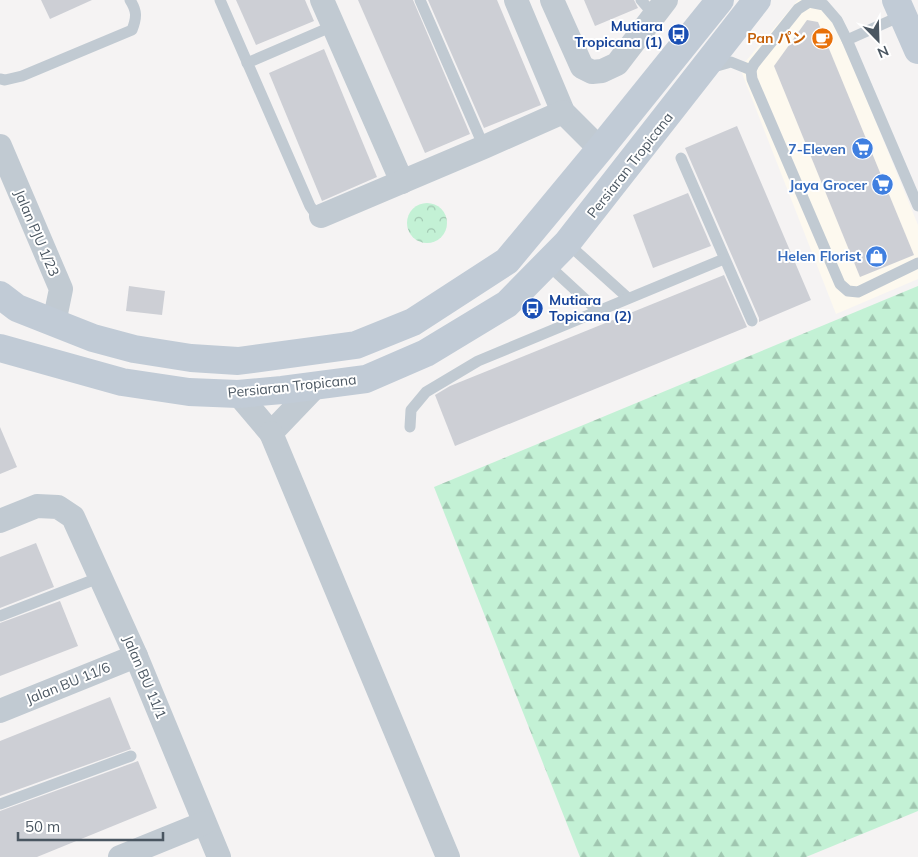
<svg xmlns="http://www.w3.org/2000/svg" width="918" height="857" font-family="Mulish,'Noto Sans JP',sans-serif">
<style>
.commercial{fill:#fdf9ef}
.forest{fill:url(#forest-firs)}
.park{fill:url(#park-crowns)}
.building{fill:#cdcfd5}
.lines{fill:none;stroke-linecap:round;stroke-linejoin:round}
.lane{stroke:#c1cad2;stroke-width:11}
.street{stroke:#c1cad2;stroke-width:24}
.secondary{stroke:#c1cbd6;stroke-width:28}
.labels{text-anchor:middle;stroke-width:4;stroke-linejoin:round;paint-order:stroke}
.transit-label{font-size:14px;font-weight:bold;fill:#164399;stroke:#fff;text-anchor:end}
.food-label{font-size:14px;font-weight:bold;fill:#c56008;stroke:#fff;text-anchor:end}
.shop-label{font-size:14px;font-weight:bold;fill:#366cbe;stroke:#fff;text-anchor:end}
.street-label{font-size:14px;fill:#4a5661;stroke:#fff}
</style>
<defs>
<pattern id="forest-firs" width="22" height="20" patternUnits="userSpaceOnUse" patternTransform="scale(1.25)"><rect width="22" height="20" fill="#c3f1d5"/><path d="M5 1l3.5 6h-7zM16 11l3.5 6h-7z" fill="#a0c6b0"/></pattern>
<pattern id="park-crowns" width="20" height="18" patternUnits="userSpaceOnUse" patternTransform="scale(1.25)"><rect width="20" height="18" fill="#c3f1d5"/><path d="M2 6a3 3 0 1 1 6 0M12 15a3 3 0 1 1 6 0" fill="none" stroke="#a0c6b0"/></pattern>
</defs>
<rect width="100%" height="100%" fill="#f5f3f3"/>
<path class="commercial" d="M 798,0 L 826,0 L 918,225 L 918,279 L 836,314 L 740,68 Z"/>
<path class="forest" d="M 918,286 L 918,811 L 806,857 L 580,857 L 434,487 Z"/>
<circle class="park" cx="427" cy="223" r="20"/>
<g class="building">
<path d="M 41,0 L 92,0 L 50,19 Z"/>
<path d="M 236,0 L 305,0 L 314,21 L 256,45 Z"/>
<path d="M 358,0 L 413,0 L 470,134 L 425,153 Z"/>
<path d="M 428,0 L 497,0 L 541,105 L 484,128 Z"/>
<path d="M 584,0 L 634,0 L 638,8 L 595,26 Z"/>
<path d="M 807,20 L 818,22 L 914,255 L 860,277 L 774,66 Z"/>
<path d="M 324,49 L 377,177 L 322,201 L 269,73 Z"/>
<path d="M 737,126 L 811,300 L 759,322 L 759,318 L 685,148 Z"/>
<path d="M 688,193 L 711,246 L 653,268 L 633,215 Z"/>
<path d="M 724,275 L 747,327 L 455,446 L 435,395 L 450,386 Z"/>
<path d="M 129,286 L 165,291 L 162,315 L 126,311 Z"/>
<path d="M 0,427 L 17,467 L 0,474 Z"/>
<path d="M 36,543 L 54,587 L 0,608 L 0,557 Z"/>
<path d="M 60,601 L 78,646 L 0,676 L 0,623 Z"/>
<path d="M 110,697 L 131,749 L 0,796 L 0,741 Z"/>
<path d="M 138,761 L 157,808 L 37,857 L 0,857 L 0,811 Z"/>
</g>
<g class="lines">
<g class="lane">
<path d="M 220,0 L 310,206 L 315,213 L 321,216"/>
<path d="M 420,0 L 484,147"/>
<path d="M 641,0 L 654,15"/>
<path d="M 847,40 L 903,15"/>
<path d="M 247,63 L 333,26"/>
<path d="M 710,68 L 731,62 L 751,70"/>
<path d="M 0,79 L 5,80 L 22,76 L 132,30 C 137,17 137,11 130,0"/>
<path d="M 681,158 L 752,321"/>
<path d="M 918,206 L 847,40 L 837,20 L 824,5 L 809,2 L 798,9 L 754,64 L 751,70 L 752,79 L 840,284 L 848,291 L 858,292 L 918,263"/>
<path d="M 567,243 L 628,298"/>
<path d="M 547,264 L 598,311"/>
<path d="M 410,427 L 411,410 L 426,392 L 478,361 L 724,259"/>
<path d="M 0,616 L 101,577"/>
<path d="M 0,804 L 131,756"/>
</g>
<g class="street">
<path d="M 322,0 L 402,182"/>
<path d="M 516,0 L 563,112 L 600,149"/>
<path d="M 552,0 L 582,67 L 592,72 L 602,71 L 617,64 L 666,0"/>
<path d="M 0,146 L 61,289 L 54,323"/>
<path d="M 321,216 L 484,147 L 563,112"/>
<path d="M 238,394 L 271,433 L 316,386"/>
<path d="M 271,433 L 448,857"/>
<path d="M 0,521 L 37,506 L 58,507 L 73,517 L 136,656 L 219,857"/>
<path d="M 0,711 L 136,656"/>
<path d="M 120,857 L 204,823"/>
</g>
<g class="secondary">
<path d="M 896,0 L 918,50"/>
<path d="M 0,295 L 17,308 L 93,338 L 134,349 L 191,358 L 238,361 L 356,345 L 413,322 L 507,261 L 600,149 L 720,0"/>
<path d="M 0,348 L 122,382 L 189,392 L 238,394 L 282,390 L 366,379 L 426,353 L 507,304 L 567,243 L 757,0"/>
</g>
</g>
<defs>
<symbol id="bus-disc" viewBox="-11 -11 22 22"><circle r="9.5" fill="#1a4fb4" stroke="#fff"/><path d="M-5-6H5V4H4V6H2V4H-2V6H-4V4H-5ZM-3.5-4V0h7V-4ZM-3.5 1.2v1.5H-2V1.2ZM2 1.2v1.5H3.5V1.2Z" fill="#fff"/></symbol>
<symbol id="cafe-disc" viewBox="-11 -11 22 22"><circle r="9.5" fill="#e8710a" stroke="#fff"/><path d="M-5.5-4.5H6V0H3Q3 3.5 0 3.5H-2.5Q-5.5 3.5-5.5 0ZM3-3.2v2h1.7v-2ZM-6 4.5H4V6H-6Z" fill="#fff"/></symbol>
<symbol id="supermarket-disc" viewBox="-11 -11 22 22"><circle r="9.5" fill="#3f7fe0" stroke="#fff"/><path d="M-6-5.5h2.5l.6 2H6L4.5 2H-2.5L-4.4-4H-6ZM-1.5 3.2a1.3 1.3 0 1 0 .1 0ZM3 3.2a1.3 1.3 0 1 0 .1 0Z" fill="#fff"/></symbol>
<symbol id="shop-disc" viewBox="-11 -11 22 22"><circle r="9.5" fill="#3f7fe0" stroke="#fff"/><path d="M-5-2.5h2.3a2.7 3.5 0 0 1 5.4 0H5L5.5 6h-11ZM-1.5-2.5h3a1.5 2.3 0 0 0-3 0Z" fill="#fff"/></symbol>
</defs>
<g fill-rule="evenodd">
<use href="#bus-disc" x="666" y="22" width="25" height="25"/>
<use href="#cafe-disc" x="810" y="26" width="25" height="25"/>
<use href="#supermarket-disc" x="850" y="136" width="25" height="25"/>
<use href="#supermarket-disc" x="870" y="172" width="25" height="25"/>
<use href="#shop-disc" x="864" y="244" width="25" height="25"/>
<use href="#bus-disc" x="520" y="296" width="25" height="25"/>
</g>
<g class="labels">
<g class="transit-label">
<text x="663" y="31">Mutiara<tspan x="663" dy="16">Tropicana (1)</tspan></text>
<text x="549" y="305" text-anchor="start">Mutiara<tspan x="549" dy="16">Topicana (2)</tspan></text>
</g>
<g class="food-label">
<text x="806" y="43">Pan パン</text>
</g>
<g class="shop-label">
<text x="846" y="154">7-Eleven</text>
<text x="867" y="190">Jaya Grocer</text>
<text x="861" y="261">Helen Florist</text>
</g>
<g class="street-label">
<text transform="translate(630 165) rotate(-52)" y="5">Persiaran Tropicana</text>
<text transform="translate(37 233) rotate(67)" y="5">Jalan PJU 1/23</text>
<text transform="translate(292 386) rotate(-6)" y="5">Persiaran Tropicana</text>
<text transform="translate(145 677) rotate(67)" y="5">Jalan BU 11/1</text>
<text transform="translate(68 683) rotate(-22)" y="5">Jalan BU 11/6</text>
</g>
</g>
<g transform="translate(878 40) rotate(157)" stroke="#ffffff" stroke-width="4" paint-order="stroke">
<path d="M0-4L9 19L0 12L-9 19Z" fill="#4a5661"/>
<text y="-8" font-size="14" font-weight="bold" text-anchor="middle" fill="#4a5661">N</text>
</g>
<path d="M18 832v8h145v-8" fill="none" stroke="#4a5661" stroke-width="2.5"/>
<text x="25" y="832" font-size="15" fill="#4a5661" stroke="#ffffff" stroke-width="4" paint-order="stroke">50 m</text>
</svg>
